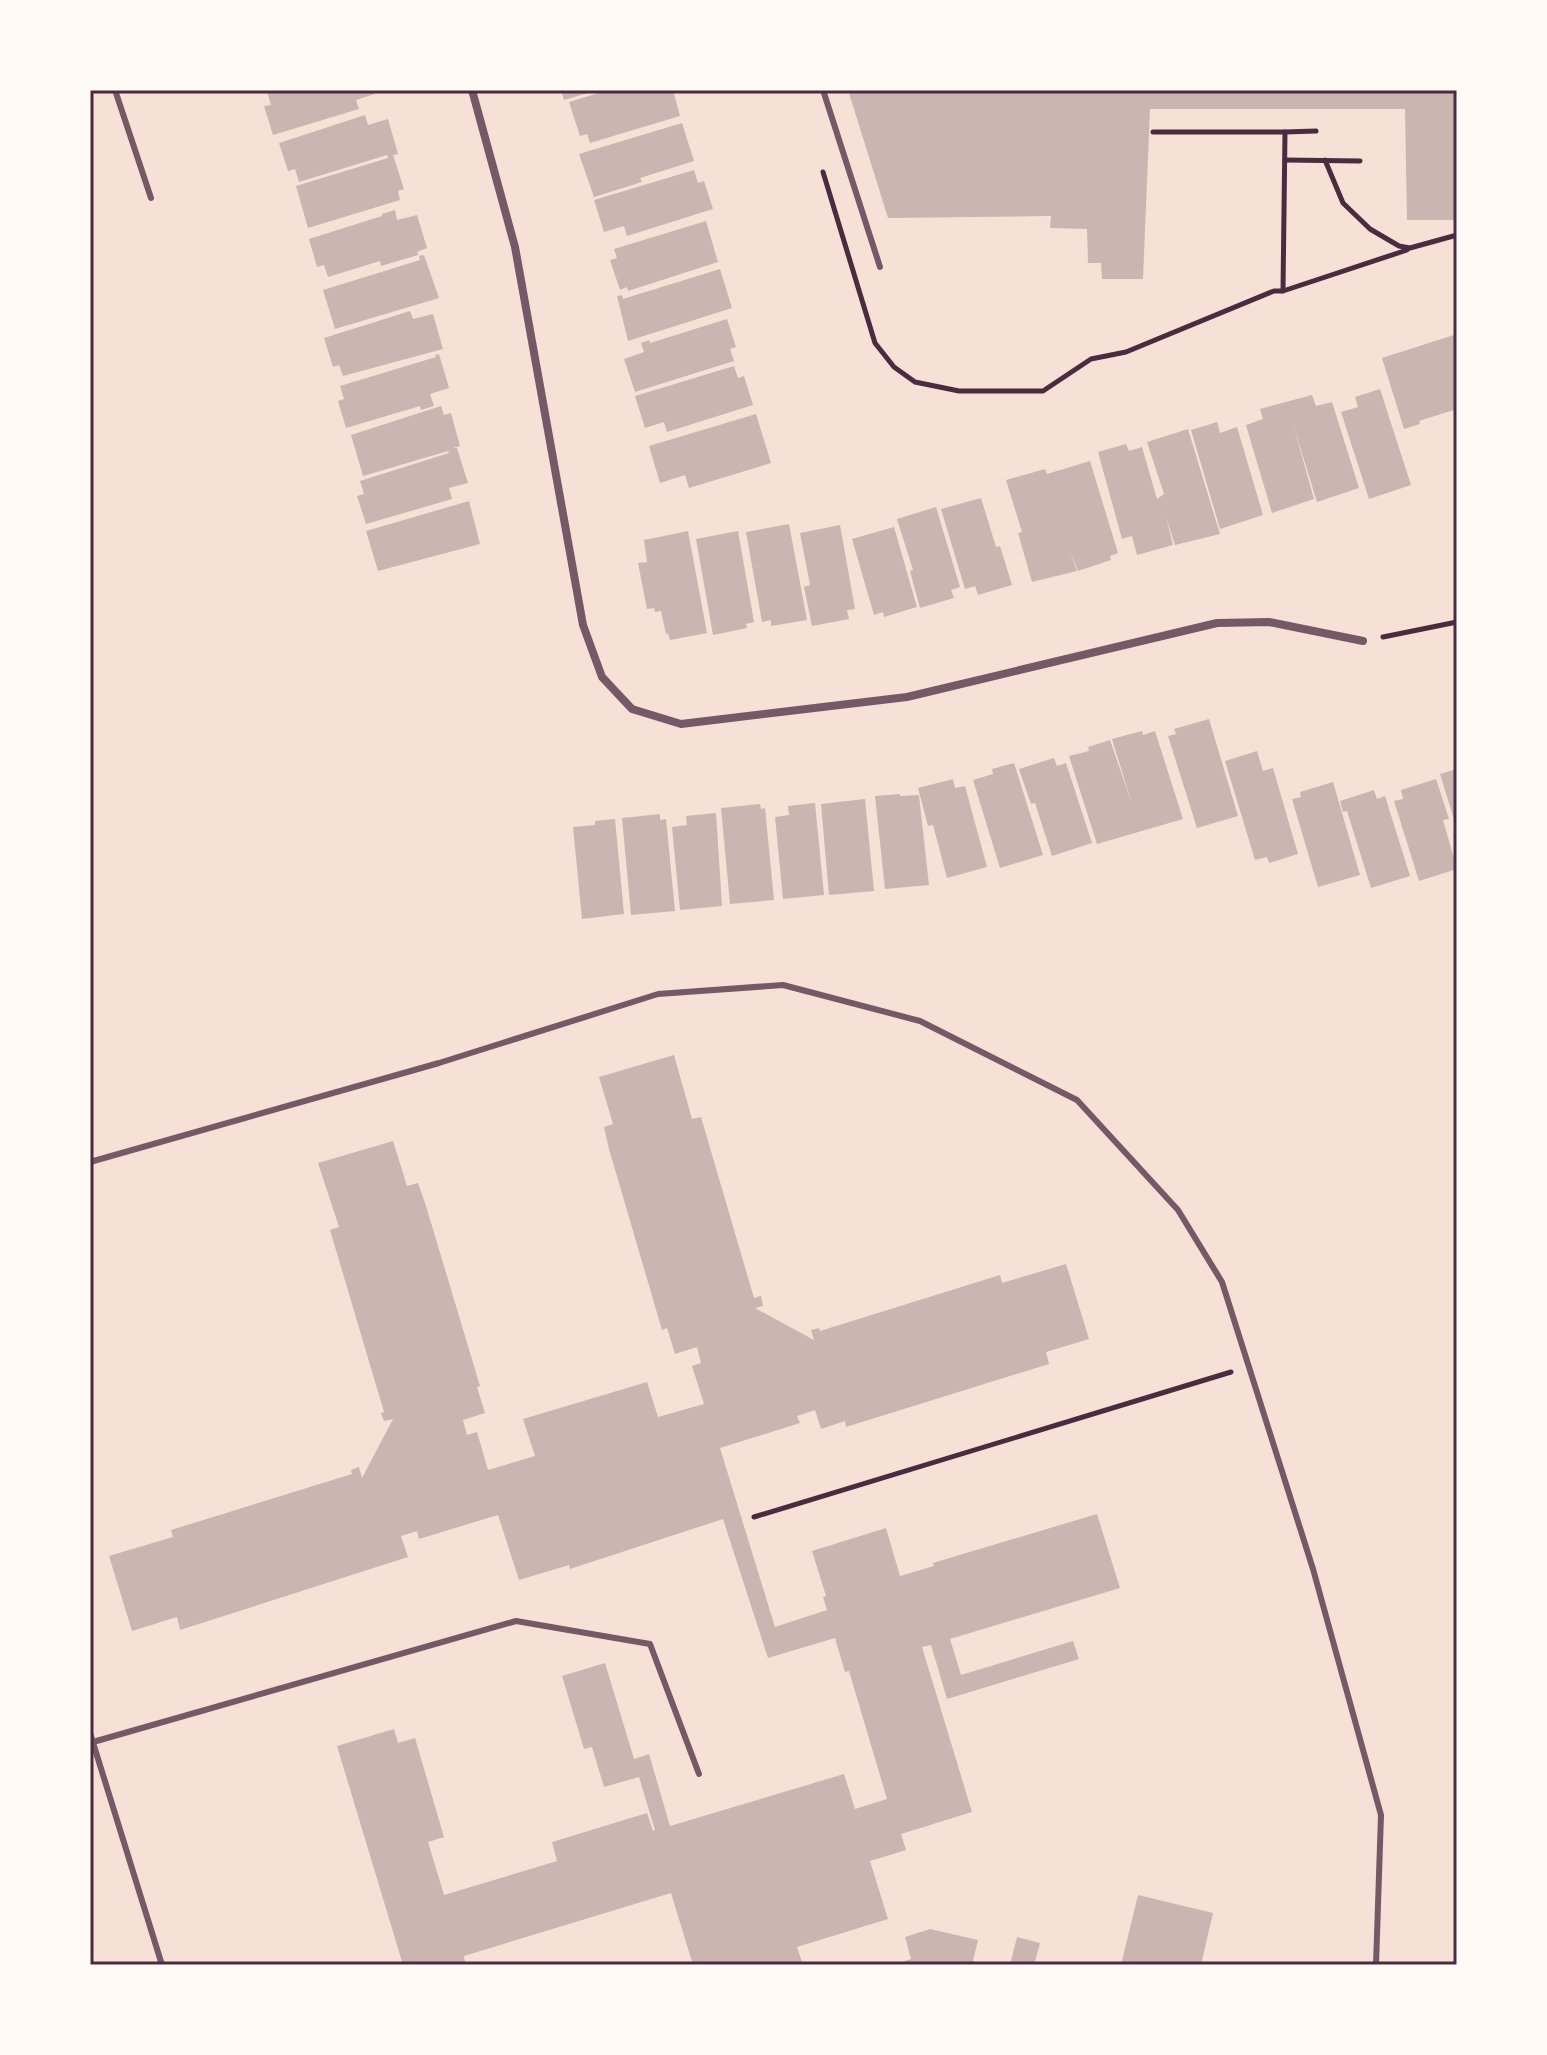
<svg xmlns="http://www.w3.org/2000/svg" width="1547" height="2055" font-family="'Roboto Condensed',sans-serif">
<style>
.building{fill:#ccb4b1}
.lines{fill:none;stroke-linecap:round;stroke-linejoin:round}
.path{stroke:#4a2c40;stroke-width:5}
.service{stroke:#755966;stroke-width:6}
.minor{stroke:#755966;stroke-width:8}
.neatline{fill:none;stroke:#4a2c40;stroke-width:3}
</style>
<rect width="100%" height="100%" fill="#f7e1d7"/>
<g class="building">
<path d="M 274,90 L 374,90 L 375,94 L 356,100 L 359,109 L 273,135 L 264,106 L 271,105 L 267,92 Z"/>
<path d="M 561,90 L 595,90 L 595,91 L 564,100 Z"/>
<path d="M 609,90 L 673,90 L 680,116 L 590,143 L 587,134 L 580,136 L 569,102 Z"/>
<path d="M 848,90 L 1457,90 L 1457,220 L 1407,220 L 1405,109 L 1150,109 L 1143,279 L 1102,279 L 1101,263 L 1088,263 L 1087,229 L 1050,228 L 1051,216 L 888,218 Z"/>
<path d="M 365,115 L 368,125 L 388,119 L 398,154 L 393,155 L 404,189 L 398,191 L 400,200 L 308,228 L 296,186 L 388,158 L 387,155 L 299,182 L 295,169 L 288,171 L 279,143 Z"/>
<path d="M 682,123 L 694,161 L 640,178 L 642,182 L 594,197 L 579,154 Z"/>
<path d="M 694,170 L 698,183 L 704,181 L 713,209 L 627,236 L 624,226 L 604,232 L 594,200 Z"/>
<path d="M 395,210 L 397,220 L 417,215 L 427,248 L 417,252 L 418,255 L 381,266 L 380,261 L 328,277 L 324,265 L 317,267 L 309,239 L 382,216 L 382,214 Z"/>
<path d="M 706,221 L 718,262 L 628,291 L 627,287 L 620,290 L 610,260 L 617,258 L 614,249 Z"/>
<path d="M 424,255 L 439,298 L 335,329 L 323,290 L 420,260 L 419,256 Z"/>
<path d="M 720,269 L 732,308 L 628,341 L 617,296 L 622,295 L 623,299 Z"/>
<path d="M 410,311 L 413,319 L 433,314 L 443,349 L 343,376 L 339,365 L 333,367 L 324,338 Z"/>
<path d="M 727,319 L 736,347 L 730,349 L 734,361 L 635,392 L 624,359 L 644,352 L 641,343 L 649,340 L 650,343 Z"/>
<path d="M 1457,334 L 1457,416 L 1454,410 L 1419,421 L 1420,424 L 1404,429 L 1382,358 Z"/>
<path d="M 439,354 L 449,388 L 430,394 L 434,406 L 421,410 L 420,406 L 346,428 L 338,401 L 344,399 L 340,386 L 436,357 L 435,355 Z"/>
<path d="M 734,366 L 738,378 L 744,376 L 753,405 L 667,432 L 664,422 L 645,428 L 635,396 Z"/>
<path d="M 1380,389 L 1411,485 L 1369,499 L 1341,412 L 1358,407 L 1355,397 Z"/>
<path d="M 1312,395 L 1316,406 L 1332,402 L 1359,488 L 1317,502 L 1293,424 L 1314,499 L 1272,513 L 1246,425 L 1263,419 L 1260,409 Z"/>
<path d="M 441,406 L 444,415 L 451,413 L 460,446 L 453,448 L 457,448 L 468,483 L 449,488 L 452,499 L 366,524 L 357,496 L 364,494 L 360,481 L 449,453 L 448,451 L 363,476 L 351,435 Z"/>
<path d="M 756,414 L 771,463 L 689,488 L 685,475 L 660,483 L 649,446 Z"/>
<path d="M 1217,422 L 1220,433 L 1237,427 L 1263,515 L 1220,529 L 1191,430 Z"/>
<path d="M 1188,429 L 1220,534 L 1175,545 L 1166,517 L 1173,545 L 1137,555 L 1132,536 L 1122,539 L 1098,452 L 1126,444 L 1129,451 L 1142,447 L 1157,499 L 1164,494 L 1147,442 Z"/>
<path d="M 1090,461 L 1118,553 L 1110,556 L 1111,560 L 1078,571 L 1070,550 L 1077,571 L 1032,582 L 1018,533 L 1022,532 L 1006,480 L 1045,469 L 1047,474 Z"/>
<path d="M 981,498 L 996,547 L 1000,546 L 1012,585 L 978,595 L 975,586 L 965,589 L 941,509 Z"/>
<path d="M 469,501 L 480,544 L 378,571 L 366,531 Z"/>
<path d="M 936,507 L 960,587 L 951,590 L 954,598 L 920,608 L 910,571 L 913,570 L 897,519 Z"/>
<path d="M 789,524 L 807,620 L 771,626 L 771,620 L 762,622 L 746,532 Z"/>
<path d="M 840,525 L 855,609 L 847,610 L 849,619 L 812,626 L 804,587 L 810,585 L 800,533 Z"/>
<path d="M 894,527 L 917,607 L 884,617 L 883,612 L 874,615 L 852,539 Z"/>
<path d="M 688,531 L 707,633 L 670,640 L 668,633 L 666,634 L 661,611 L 655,612 L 654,608 L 647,609 L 638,563 L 647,562 L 644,540 Z"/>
<path d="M 738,531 L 754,622 L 746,624 L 747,628 L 713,635 L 696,539 Z"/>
<path d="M 1209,719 L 1238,816 L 1197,828 L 1168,736 L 1176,734 L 1174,729 Z"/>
<path d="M 1142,731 L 1143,735 L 1155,731 L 1183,819 L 1097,844 L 1069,756 L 1089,751 L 1088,747 L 1110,740 L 1132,804 L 1112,739 Z"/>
<path d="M 1257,751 L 1263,771 L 1273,768 L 1298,854 L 1269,863 L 1267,857 L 1255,860 L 1225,761 Z"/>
<path d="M 1054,758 L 1057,766 L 1066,763 L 1092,843 L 1052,856 L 1035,803 L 1031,804 L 1019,769 Z"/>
<path d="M 1014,763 L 1043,855 L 1000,868 L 973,780 L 993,774 L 992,769 Z"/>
<path d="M 1457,769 L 1457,826 L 1456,826 L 1440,774 Z"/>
<path d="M 953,779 L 955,788 L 965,786 L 987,867 L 947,878 L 933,825 L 928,826 L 918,788 Z"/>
<path d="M 1436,779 L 1449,819 L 1443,820 L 1457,869 L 1419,881 L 1394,801 L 1403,799 L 1401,790 Z"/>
<path d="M 1333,782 L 1360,875 L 1318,887 L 1292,799 L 1301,797 L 1300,792 Z"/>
<path d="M 1374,790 L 1377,799 L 1385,796 L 1410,876 L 1371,888 L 1347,811 L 1343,812 L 1340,801 Z"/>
<path d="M 900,794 L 900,796 L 919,795 L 929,885 L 885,889 L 875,796 Z"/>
<path d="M 865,799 L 874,891 L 829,895 L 821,804 Z"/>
<path d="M 815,803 L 824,895 L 783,899 L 775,817 L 789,815 L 788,806 Z"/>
<path d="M 760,804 L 761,809 L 765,808 L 774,900 L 730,904 L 721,808 Z"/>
<path d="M 716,813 L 722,906 L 680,910 L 672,827 L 687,825 L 686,816 Z"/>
<path d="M 660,814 L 660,820 L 666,819 L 675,911 L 631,915 L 622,818 Z"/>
<path d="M 615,819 L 624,914 L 582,919 L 573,827 L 595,825 L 595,821 Z"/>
<path d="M 674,1055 L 692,1119 L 701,1117 L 754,1298 L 761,1296 L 763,1306 L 755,1308 L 814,1340 L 811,1330 L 819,1328 L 820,1331 L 1000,1275 L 1002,1283 L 1066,1264 L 1089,1339 L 1046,1352 L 1049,1364 L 846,1427 L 845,1421 L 821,1429 L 815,1410 L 797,1416 L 800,1423 L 720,1448 L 775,1627 L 827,1610 L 823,1597 L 826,1596 L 812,1551 L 886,1528 L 900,1576 L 934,1566 L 933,1563 L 1097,1514 L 1120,1588 L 950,1639 L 961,1675 L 1073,1641 L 1079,1659 L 947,1699 L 931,1645 L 922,1647 L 972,1812 L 901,1834 L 906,1850 L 870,1861 L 888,1919 L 797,1947 L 803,1965 L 693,1965 L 671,1893 L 464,1956 L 465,1962 L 454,1965 L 403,1965 L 337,1746 L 394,1729 L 398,1743 L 415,1738 L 444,1837 L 428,1842 L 444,1895 L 557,1861 L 552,1842 L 647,1813 L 653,1831 L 655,1830 L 639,1777 L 604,1787 L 592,1747 L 584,1749 L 562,1676 L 605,1663 L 634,1759 L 649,1754 L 670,1826 L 844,1774 L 855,1809 L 887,1799 L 849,1671 L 845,1672 L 835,1638 L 768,1658 L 723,1519 L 570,1569 L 569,1565 L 519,1580 L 498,1515 L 419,1539 L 417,1531 L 401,1536 L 408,1557 L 180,1630 L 177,1617 L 132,1631 L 109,1556 L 173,1537 L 171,1530 L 352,1474 L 351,1470 L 359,1467 L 362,1478 L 393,1419 L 384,1421 L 381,1413 L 384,1412 L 330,1230 L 339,1227 L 318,1163 L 393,1141 L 407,1186 L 418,1183 L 426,1206 L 480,1386 L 477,1387 L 485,1413 L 463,1420 L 467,1435 L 477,1432 L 488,1470 L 535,1456 L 523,1419 L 647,1382 L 658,1417 L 704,1404 L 692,1366 L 701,1363 L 697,1347 L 675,1354 L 667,1328 L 662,1330 L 609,1149 L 604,1127 L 613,1124 L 599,1077 Z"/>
<path d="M 1138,1895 L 1213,1913 L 1201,1965 L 1121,1965 Z"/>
<path d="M 930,1929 L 978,1940 L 973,1961 L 984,1965 L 893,1965 L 911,1959 L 905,1937 Z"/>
<path d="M 1017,1937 L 1040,1943 L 1034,1965 L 1010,1965 Z"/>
</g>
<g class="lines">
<g class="path">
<path d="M 1285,132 L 1316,131"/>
<path d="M 1285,160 L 1360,161"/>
<path d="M 1325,160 L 1343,203 L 1370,229 L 1399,246 L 1410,248 L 1457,235"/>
<path d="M 823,172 L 875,343 L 894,367 L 915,382 L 959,391 L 1043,391 L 1091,359 L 1126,352 L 1274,291 L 1283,291 L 1285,132 L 1153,132"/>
<path d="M 1283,291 L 1407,250"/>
<path d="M 1383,637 L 1457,622"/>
<path d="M 754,1517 L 1231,1372"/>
</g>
<g class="service">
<path d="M 115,90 L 151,198"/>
<path d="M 823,90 L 880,267"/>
<path d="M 90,1162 L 439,1063 L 658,994 L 783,985 L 920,1021 L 1077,1100 L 1178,1210 L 1222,1282 L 1313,1569 L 1381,1815 L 1376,1965"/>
<path d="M 90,1733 L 162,1965"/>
<path d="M 93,1742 L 516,1621 L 650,1644 L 699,1774"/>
</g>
<path class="minor" d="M 472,90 L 515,247 L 583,625 L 602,677 L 632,709 L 681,724 L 907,697 L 1217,623 L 1269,622 L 1363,641"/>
</g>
<rect width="1547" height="2055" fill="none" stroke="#fffaf5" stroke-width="184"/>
<rect x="92" y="92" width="1363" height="1871" class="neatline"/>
</svg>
